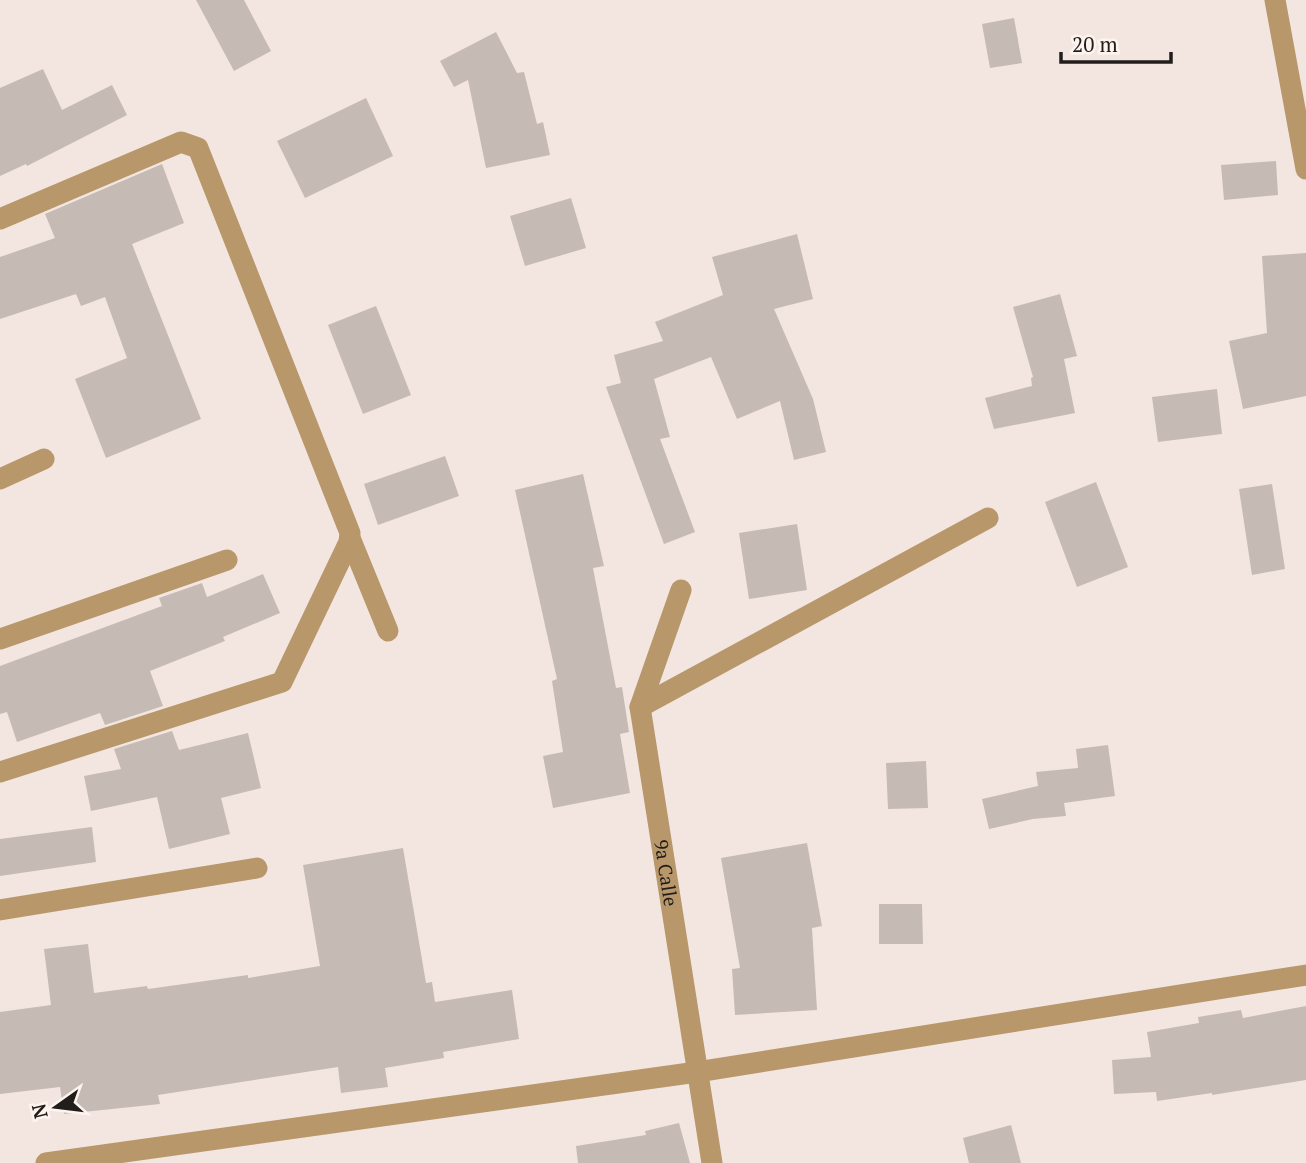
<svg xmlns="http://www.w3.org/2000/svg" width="1306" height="1163" font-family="'PT Serif',serif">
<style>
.building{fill:#c6bab4}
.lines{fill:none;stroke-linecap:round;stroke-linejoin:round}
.minor{stroke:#b8976b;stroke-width:21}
.labels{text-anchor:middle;stroke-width:5;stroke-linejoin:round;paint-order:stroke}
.street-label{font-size:19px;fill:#211d1b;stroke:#fef4ef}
</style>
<rect width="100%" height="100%" fill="#f3e6e0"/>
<g class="building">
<path d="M 196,0 L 244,0 L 271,51 L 234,71 Z"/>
<path d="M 1014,18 L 1022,63 L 990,68 L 982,24 Z"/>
<path d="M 496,32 L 517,73 L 524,72 L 537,124 L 543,122 L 550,155 L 486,168 L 468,80 L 454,87 L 440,61 Z"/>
<path d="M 43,69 L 62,110 L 112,85 L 127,115 L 27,166 L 26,164 L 0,176 L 0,88 Z"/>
<path d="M 366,98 L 393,156 L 305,198 L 277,141 Z"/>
<path d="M 1276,161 L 1278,195 L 1224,200 L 1221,165 Z"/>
<path d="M 162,164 L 184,223 L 132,244 L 201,419 L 106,458 L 75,379 L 127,358 L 105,297 L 81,306 L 76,294 L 0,319 L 0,257 L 55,238 L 45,214 Z"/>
<path d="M 571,198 L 586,248 L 525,266 L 510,216 Z"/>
<path d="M 797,234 L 813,299 L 774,309 L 813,399 L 826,452 L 794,460 L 780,401 L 737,419 L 711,357 L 654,379 L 670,437 L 660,439 L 695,532 L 664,544 L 606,387 L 621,383 L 614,355 L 663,341 L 655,322 L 723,295 L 712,257 Z"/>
<path d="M 1306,253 L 1306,396 L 1243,409 L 1229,341 L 1267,333 L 1262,256 Z"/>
<path d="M 1060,294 L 1077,356 L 1064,359 L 1075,413 L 994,429 L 985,398 L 1032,386 L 1031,378 L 1033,377 L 1013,307 Z"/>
<path d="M 376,306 L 411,395 L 363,414 L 328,325 Z"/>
<path d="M 1217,389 L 1222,434 L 1158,442 L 1152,397 Z"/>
<path d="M 445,456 L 459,496 L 378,525 L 364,484 Z"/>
<path d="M 583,474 L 604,566 L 593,568 L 616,688 L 622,687 L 629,732 L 620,734 L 630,793 L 553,808 L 543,756 L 563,752 L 552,681 L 557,679 L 515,490 Z"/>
<path d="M 1096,482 L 1128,567 L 1077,587 L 1045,502 Z"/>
<path d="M 1272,484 L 1285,569 L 1252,575 L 1239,489 Z"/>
<path d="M 797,524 L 807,590 L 749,599 L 739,533 Z"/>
<path d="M 263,574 L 280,613 L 223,637 L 225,641 L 150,671 L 163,706 L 105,725 L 100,713 L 17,742 L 7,712 L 0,714 L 0,666 L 162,606 L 159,598 L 202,583 L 207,597 Z"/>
<path d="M 172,731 L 179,750 L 248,733 L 261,788 L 221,798 L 230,834 L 169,849 L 157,797 L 91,811 L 84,776 L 121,769 L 114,749 Z"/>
<path d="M 1108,745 L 1115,796 L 1064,803 L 1066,816 L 1033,819 L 989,829 L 982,799 L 1038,786 L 1036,772 L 1078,768 L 1076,749 Z"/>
<path d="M 926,761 L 928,808 L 888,809 L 886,763 Z"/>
<path d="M 92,827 L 96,862 L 0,876 L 0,839 Z"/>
<path d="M 807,843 L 822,926 L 812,928 L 817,1010 L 735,1015 L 732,969 L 740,968 L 721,858 Z"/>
<path d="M 403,848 L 426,983 L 432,982 L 435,1002 L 512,990 L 519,1039 L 443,1052 L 444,1058 L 385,1068 L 388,1087 L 341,1093 L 338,1067 L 158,1095 L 160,1104 L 64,1114 L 60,1087 L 0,1094 L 0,1012 L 51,1005 L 44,949 L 88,944 L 94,993 L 147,986 L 148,989 L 248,975 L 248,978 L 320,966 L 303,865 Z"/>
<path d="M 879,904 L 922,904 L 923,944 L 879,944 Z"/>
<path d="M 1306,1006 L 1306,1080 L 1212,1095 L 1212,1093 L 1157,1101 L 1156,1092 L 1114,1094 L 1112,1060 L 1151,1057 L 1147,1032 L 1199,1023 L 1198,1017 L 1241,1010 L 1243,1018 Z"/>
<path d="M 679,1123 L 690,1163 L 578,1163 L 576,1146 L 646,1135 L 645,1131 Z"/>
<path d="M 1011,1125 L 1021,1163 L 969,1163 L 963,1138 Z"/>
</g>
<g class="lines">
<g class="minor">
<path d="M 1275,0 L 1306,169"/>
<path d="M 0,219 L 181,142 L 198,148 L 350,533 L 349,542 L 282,682 L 0,772"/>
<path d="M 0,479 L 44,459"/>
<path d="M 350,538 L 388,631"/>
<path id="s1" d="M 681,590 L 640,707 L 712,1163"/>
<path d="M 0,639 L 227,560"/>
<path d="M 640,707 L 988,518"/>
<path d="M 0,910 L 257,868"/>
<path d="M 46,1163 L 697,1072 L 1306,975"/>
</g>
</g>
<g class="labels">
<g class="street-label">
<text dy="7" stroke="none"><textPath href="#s1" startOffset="292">9a Calle</textPath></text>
</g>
</g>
<g transform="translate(56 1107) rotate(256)" stroke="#fef4ef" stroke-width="5" paint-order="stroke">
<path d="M0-5L12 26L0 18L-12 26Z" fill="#211d1b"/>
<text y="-10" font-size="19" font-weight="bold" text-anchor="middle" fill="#211d1b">N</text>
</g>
<path d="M1061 52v10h110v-10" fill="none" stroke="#211d1b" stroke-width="3.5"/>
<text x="1072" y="52" font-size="21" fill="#211d1b" stroke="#fef4ef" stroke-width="5" paint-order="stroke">20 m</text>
</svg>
